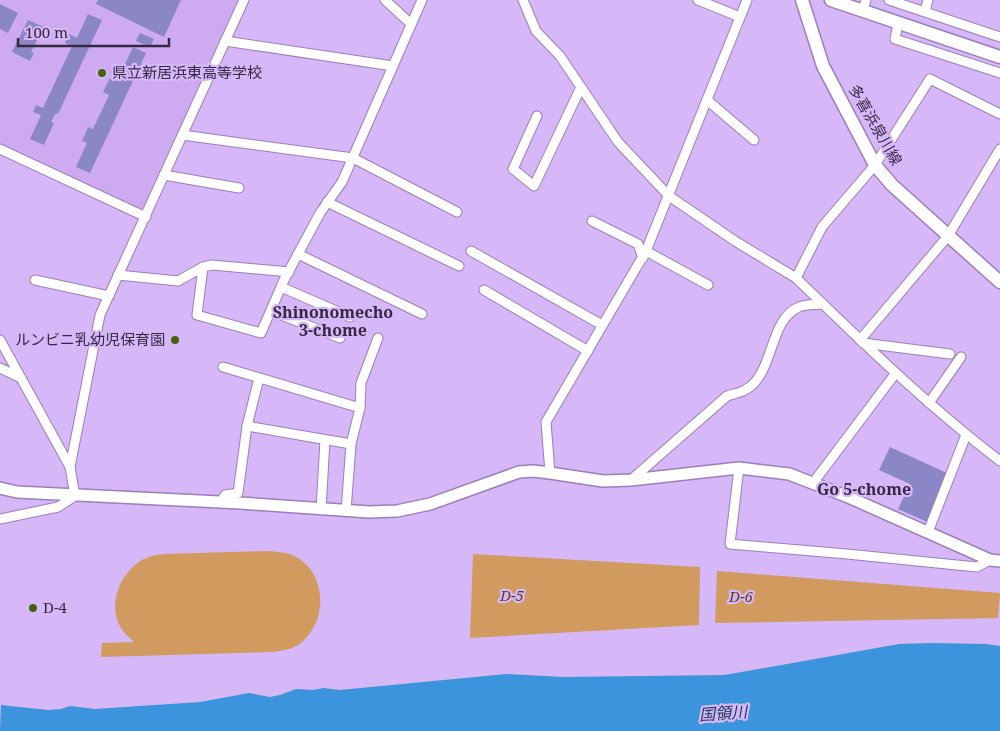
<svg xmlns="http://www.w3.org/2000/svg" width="1000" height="731" font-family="'Noto Serif','Noto Sans JP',serif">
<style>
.built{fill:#ceabf1}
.green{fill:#d19a5f}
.water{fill:#3b94dc}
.building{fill:#8b87c6}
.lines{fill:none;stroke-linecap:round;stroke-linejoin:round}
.minor-casing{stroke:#9c7eba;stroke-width:11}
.tertiary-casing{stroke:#9c7eba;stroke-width:14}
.secondary-casing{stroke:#9c7eba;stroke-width:15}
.minor{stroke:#fff;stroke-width:9}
.tertiary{stroke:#fff;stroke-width:11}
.secondary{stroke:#fff;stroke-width:12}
.poi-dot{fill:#466010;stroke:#d6b7f7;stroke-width:2}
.labels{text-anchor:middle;stroke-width:4.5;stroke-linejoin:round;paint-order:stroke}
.poi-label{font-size:15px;fill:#352942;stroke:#d6b7f7;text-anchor:start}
.street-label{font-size:15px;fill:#352942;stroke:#d6b7f7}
.park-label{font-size:15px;font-style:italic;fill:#5d3e1a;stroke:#d6b7f7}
.neighbourhood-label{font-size:16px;font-weight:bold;fill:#352942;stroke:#d6b7f7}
.water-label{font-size:16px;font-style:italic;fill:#143855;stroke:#d6b7f7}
</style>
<rect width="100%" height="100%" fill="#d6b7f7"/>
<path class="built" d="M 0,0 L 238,0 L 143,208 L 138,210 L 0,146 Z"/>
<g class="green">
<path d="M 269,551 C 277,552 285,552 292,555 C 327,570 329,620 301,643 C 293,649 282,651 272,652 L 101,657 L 102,643 L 134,642 C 130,638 124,633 121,628 C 107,605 120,573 142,560 C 149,556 156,555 164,554 Z"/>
<path d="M 473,554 L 700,567 L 699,625 L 470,638 Z"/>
<path d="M 717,571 L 1000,593 L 998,618 L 715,623 Z"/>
</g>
<path class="water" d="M 931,643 L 986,644 L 1000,646 L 1000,731 L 0,731 L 1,705 L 48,710 L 61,709 L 70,706 L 95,709 L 200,702 L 249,693 L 270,697 L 280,695 L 296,689 L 313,690 L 323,688 L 340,690 L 506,674 L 563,677 L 725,675 L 899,644 Z"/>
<g class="building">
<path d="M 98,0 L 181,0 L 164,37 L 96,4 Z"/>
<path d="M 0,4 L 18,13 L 8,33 L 0,29 Z"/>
<path d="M 88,14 L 102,20 L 58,114 L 56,113 L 51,122 L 54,123 L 44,145 L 30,139 L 41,115 L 33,112 L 36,105 L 43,108 L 72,46 L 65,43 L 69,34 L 77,38 Z"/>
<path d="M 28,20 L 44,27 L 31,52 L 34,53 L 30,61 L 12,52 Z"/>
<path d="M 140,33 L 154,39 L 150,47 L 136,41 Z"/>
<path d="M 133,47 L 146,53 L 90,173 L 76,167 L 87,143 L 82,141 L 88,127 L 93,129 L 109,95 L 103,92 L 110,78 L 117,81 Z"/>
<path d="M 890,447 L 947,473 L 927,522 L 898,509 L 910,484 L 879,470 Z"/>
</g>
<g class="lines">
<defs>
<g id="minor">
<path d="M 385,0 L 411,24"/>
<path d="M 523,0 L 536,31 L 560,56 L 618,142 L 669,196 L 735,241 L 796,278 L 822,227 L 875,165 L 930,79 L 1000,114"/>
<path d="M 698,0 L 740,17"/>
<path d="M 889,0 L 1000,37"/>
<path d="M 863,11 L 866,0"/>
<path d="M 925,11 L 928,0"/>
<path d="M 898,23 L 895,39 L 1000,73"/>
<path d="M 225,41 L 393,66"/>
<path d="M 707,100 L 754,140"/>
<path d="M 537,116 L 513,169 L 534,186 L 581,87"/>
<path d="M 182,135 L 353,158 L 457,212"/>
<path d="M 0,149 L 146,217"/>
<path d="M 164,175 L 239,188"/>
<path d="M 327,202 L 459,266"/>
<path d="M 592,221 L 638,244 L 643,258"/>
<path d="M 471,251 L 602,325"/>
<path d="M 646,251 L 708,285"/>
<path d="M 298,254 L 422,314"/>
<path d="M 203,267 L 212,265 L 289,272"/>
<path d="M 118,275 L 178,281 L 203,267 L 197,315 L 261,333 L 284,280 L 320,213 L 342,182 L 422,0"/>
<path d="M 796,278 C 862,342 927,405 1000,461"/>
<path d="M 35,280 L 109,296"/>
<path d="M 281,287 L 350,317"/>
<path d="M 484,290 L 588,351"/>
<path d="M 271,311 L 340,338"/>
<path d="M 0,340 L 70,467"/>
<path d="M 860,340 L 948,236 L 1000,149"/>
<path d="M 863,343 L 950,354"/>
<path d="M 223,367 L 360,408 L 361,383 L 378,338"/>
<path d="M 0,368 L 21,378"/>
<path d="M 929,403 L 961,357"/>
<path d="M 247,426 L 351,444"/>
<path d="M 739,468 L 730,544 L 847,554 L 977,567 L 990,560"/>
<path d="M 550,473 L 546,422 L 646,251 L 747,0"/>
<path d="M 631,480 L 727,396 C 733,394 740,393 745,390 C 775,374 768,320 799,307 C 806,304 816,305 823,304"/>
<path d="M 813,483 L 895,374"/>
<path d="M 221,502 L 225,495 L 238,493 L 247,426 L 259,378"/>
<path d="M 321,510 L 325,440"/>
<path d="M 346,511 L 351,444 L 360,408"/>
<path d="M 0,519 L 58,507 L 75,496 L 70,467 L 100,315 L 244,0"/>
<path d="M 928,532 L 966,435"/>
</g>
<path id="tertiary" d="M 0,488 L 17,492 L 240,503 L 369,512 L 397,511 L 430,504 L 519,472 L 533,471 L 550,473 L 603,481 L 631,480 L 739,468 L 789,474 L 846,496 L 990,560 L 1000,561"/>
<g id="secondary">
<path d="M 802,0 L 823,66 L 875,165 L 892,185 L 1000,282"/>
<path d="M 831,0 L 1000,57"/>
</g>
</defs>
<use href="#minor" class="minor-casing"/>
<use href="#tertiary" class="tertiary-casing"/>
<use href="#secondary" class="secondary-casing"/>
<use href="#minor" class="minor"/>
<use href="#tertiary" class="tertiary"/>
<use href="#secondary" class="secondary"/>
</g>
<g class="poi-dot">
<circle cx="102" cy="73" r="5"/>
<circle cx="175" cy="340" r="5"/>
<circle cx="33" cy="608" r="5"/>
</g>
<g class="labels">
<g class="poi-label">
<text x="112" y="78">県立新居浜東高等学校</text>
<text x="165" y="345" text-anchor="end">ルンビニ乳幼児保育園</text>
<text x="43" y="613">D-4</text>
</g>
<g class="street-label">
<text transform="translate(875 125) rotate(60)" y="5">多喜浜泉川線</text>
</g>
<g class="park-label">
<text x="512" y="601">D-5</text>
<text x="741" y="602">D-6</text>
</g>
<g class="neighbourhood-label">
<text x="333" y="318">Shinonomecho<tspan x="333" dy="18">3-chome</tspan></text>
<text x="864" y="495">Go 5-chome</text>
</g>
<g class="water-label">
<text transform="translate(723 713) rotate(-4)" y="6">国領川</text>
</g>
</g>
<path d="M18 38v8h151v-8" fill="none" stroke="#352942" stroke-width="2.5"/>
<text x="25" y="38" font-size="15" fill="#352942" stroke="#d6b7f7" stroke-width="4" paint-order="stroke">100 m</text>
</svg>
